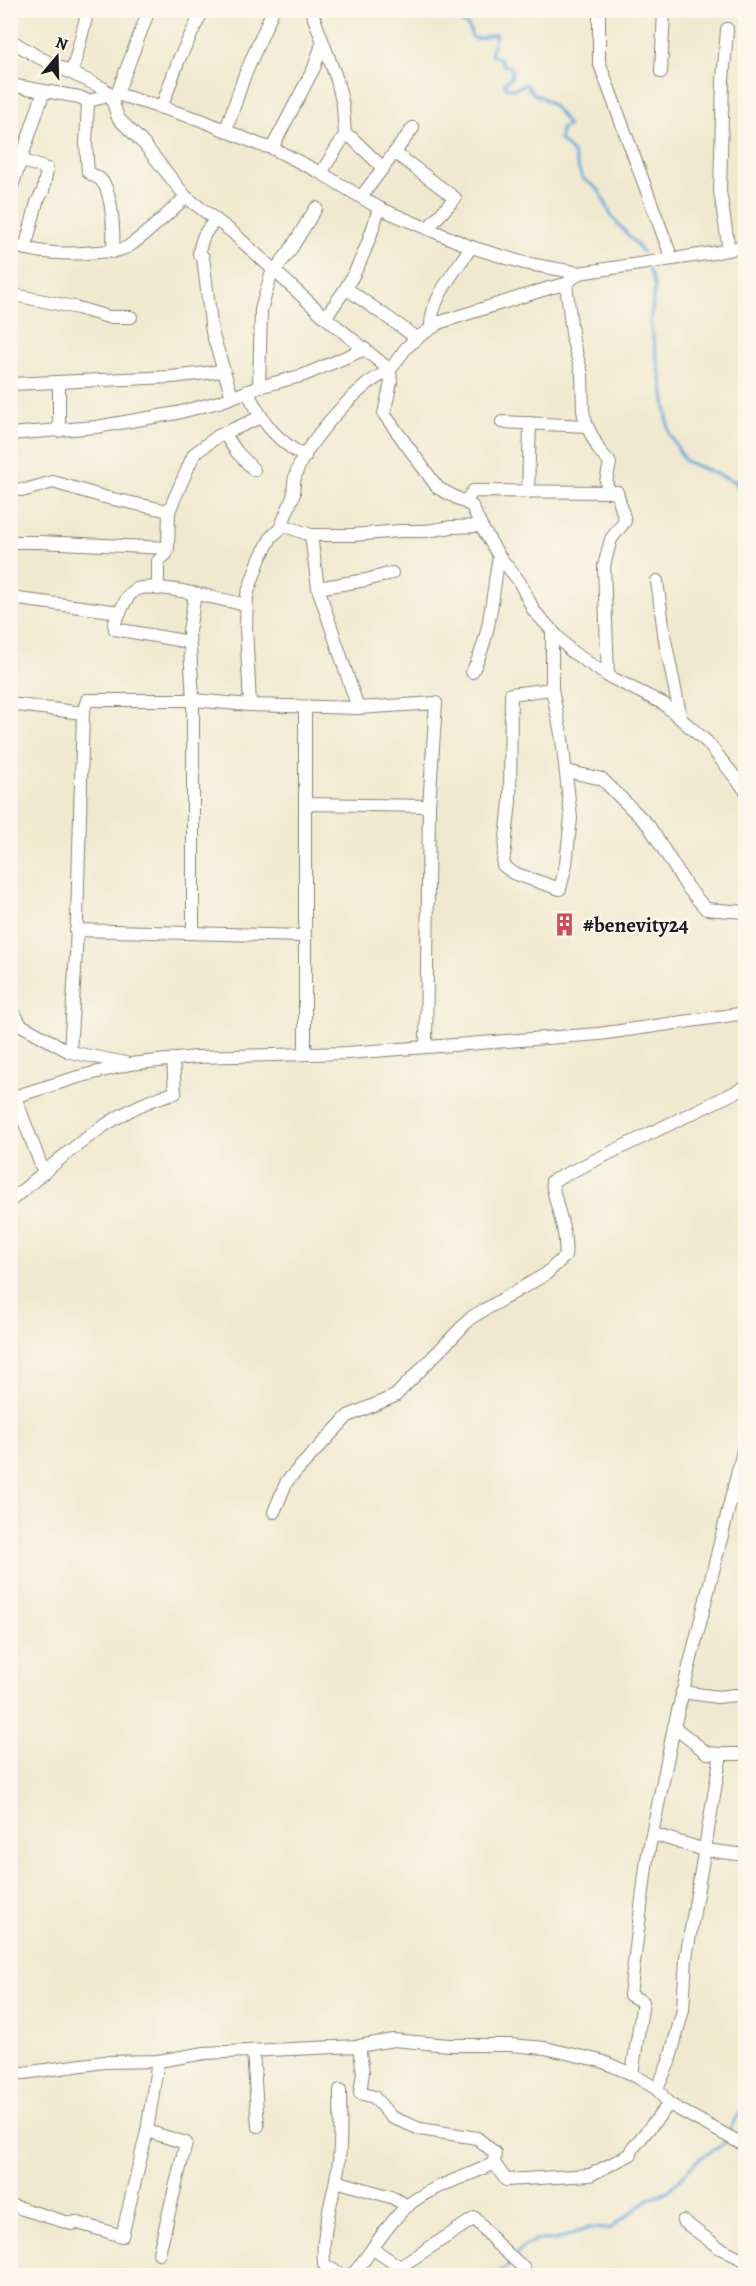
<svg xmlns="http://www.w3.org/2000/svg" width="756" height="2286" font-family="Alegreya,serif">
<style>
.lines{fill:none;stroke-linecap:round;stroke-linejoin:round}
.stream{stroke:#69abdd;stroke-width:3}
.minor-casing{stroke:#868276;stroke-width:14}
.minor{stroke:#fff;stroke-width:12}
.labels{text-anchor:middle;stroke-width:4.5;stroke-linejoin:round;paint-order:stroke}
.poi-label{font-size:21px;font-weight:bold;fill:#1c1c1c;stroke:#fbf7ec;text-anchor:start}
</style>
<rect width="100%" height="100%" fill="#fbf7ec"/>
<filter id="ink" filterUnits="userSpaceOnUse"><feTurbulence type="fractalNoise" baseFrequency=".0167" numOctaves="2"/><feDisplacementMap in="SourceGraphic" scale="12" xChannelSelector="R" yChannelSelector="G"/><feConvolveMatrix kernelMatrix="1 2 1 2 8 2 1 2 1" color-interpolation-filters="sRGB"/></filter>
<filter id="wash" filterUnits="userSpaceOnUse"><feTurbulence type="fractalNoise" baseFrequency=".008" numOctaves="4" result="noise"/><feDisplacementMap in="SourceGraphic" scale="24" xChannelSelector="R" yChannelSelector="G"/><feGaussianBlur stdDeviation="1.35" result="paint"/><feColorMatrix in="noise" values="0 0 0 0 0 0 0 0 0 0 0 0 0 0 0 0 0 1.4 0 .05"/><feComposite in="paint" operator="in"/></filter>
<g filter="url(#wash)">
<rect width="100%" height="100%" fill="#f1e9cf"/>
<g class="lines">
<g class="stream">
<path d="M 442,10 L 469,27 L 472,36 L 476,39 L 496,34 L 491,55 L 500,59 L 504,66 L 510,66 L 512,71 L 511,78 L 505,82 L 505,87 L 513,89 L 526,84 L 533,94 C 549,98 560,112 568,126 L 561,129 L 560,140 L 573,153 L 582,178 L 599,190 L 612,217 L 643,252"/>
<path d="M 649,269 L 655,287 L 650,323 L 664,393 L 669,433 L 685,461 L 736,482 L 746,509"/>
<path d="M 729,2130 L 738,2114 L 746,2107"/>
<path d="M 517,2255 L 524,2246 L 535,2240 L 556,2240 L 589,2228 L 610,2229 L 650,2198 L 668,2191 L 699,2159 L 719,2147 L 725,2141"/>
<path d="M 491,2276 L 507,2267 L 511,2261"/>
</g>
</g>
</g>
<g filter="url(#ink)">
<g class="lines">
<defs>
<g id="minor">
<path d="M 311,10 L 337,80 L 343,106 L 345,135 L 321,173"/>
<path d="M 599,10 L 599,62 L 672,259"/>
<path d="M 727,29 L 723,80 L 720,191 L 729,250"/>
<path d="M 10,40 L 38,57 L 103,88 L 111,96 L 118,118 L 144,144 L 186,197 L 232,232 L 325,317 L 390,370 C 382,375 373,379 366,385 C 342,405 288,460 294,494 L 280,529 L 272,536 L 260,558 L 247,595 L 246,627 L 250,705"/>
<path d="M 661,72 L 664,10"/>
<path d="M 72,73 L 88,10"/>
<path d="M 10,85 L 79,97 L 88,101 L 117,94 L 201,120 L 260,145 L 272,148 L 321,173 L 379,208 L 471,247 L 524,263 L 579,273 L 713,253 L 746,246"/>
<path d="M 117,94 L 149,10"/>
<path d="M 88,101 L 86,144 L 88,172 C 92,175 98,177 101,180 C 113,192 114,235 113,252"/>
<path d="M 162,106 L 179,59 L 203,10"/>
<path d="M 226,130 L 244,77 L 273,10"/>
<path d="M 345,135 L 352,138 L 383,168"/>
<path d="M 272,148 L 314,68 L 322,44"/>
<path d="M 395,153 L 455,198 L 428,228"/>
<path d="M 21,160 L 47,169 L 43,191 L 37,202 L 25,249"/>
<path d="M 10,192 L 44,91"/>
<path d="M 361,197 L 413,128"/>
<path d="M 216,221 C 205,229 201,240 199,254 L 203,257 L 212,332 L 232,397"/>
<path d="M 10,244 C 40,254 67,255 98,252 C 109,251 120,252 129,246 C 150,232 167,214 186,197"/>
<path d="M 579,273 L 566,284 L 549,288 L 441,322 L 417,338 L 406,348 L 390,370 L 391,382 L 384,414 L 438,488 L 472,506 L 481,526 L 499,556 L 519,581 L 534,611 L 571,651 L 608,676 L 664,704 L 707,742 L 746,791"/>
<path d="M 566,284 L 573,341 L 582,374 L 583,411 L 587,426 L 599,450 L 610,463 L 606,482 L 609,491"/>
<path d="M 347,289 L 417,338"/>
<path d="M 10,294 L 78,308 L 108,317 L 131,317"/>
<path d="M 325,317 C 353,283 367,251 379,208"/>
<path d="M 431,327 C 430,299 457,269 471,247"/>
<path d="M 59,383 L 59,431"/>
<path d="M 10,384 L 172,377 L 223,371"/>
<path d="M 259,387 L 261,310 L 271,275 L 289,252 L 316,208"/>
<path d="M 247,391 C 263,423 274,438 305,457"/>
<path d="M 502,422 L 587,426"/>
<path d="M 224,433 L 236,451 L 254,470"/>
<path d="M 10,434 L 96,427 L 177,413 L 222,401 L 259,387 L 304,375 L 365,349"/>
<path d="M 10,489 L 25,490 L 53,482 L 104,497 L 169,511"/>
<path d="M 528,492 L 530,423"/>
<path d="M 465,502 L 473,491 L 617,492 L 625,521 L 611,539 L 604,566 L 608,676"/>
<path d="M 282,525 L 311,535 L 353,535 L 400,531 L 426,531 L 452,527 L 481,526"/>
<path d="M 311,535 L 318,588 L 358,708"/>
<path d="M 10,542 L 39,542 L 168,548"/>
<path d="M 657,581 L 665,640 L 681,719"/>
<path d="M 318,588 L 366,580 L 392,573"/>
<path d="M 158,589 L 158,561 L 166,554 L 168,548 L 169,511 L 194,454 L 218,436 L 261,417"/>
<path d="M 10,598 L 120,612 C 124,604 128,593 137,589 C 156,582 224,600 246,605"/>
<path d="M 120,612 L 114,624 L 115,629 L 189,642"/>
<path d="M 472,672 C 491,638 492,594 499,556"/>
<path d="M 552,689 L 511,694 L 510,802 L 503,865 L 513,873 L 560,889 L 566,864 L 571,818 L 562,739 L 552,689 L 552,630"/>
<path d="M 10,704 L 83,713 L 87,700 L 193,700 L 250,705 L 358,708 L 436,703 L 429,806 L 426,1047"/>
<path d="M 566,771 L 602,779 L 649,826 L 687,887 L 706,909 L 746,912"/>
<path d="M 305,804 L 429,806"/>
<path d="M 76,930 L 305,936"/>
<path d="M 193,932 L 193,700 L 189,631 L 195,594"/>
<path d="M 10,1006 L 21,1025 L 70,1052 L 126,1063"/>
<path d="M 70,1052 L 76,953 L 83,713"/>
<path d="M 305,1054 L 305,707"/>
<path d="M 15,1097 L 44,1173"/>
<path d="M 10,1098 L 78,1077 L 130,1064 L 196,1057 L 347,1053 L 599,1034 L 746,1013"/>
<path d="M 10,1201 C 57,1162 114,1107 175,1093 L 173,1059"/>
<path d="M 274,1512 L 287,1481 L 348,1416 L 395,1396 L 472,1317 L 546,1274 L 565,1256 C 568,1230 555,1207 552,1181 L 746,1087"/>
<path d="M 682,1692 L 718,1697 L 735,1695 L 746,1698"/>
<path d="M 721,1754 L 746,1754"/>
<path d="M 653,1834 L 705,1850 L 746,1855"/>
<path d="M 359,2046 L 363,2072 L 360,2093 L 374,2097 L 391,2117 L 420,2129 L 477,2138 L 495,2153 L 494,2163 L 506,2180 L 590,2175 L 631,2154 L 633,2148 L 669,2104"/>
<path d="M 253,2051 L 258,2126"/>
<path d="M 10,2072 L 24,2073 L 104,2062 L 158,2061 L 205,2053 L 359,2046 L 393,2040 L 449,2045 L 510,2045 L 545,2048 L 601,2061 L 632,2074 L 657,2089 L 669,2104 L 746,2146"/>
<path d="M 632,2074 L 643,2002 L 630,1995 L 647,1859 L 674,1727"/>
<path d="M 657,2089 L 669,2062 L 683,2010 L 686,1958 L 721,1754 L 707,1753 L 674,1727 L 746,1439"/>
<path d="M 340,2090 C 340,2115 342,2143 338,2168 C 333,2200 321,2231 324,2264 L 342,2276"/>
<path d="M 147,2131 L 186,2143 L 159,2253"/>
<path d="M 336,2181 L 391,2197 L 408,2206"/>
<path d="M 10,2205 L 72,2224 L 75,2222 L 122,2236 L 147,2131 L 158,2061"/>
<path d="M 683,2221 L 718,2247 L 746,2261"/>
<path d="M 373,2249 L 400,2267 L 475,2218 L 496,2243 L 524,2268 L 520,2276"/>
<path d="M 348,2276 L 355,2272 C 372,2251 387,2224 407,2206 C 432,2185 466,2178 494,2163"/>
</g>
</defs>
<use href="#minor" class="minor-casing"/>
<use href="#minor" class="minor"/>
</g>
</g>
<defs>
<symbol id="building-bare" viewBox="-9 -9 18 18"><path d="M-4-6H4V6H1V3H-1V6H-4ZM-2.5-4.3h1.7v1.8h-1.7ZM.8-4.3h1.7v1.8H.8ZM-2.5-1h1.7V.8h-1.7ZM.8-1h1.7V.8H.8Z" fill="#d1495b" stroke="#fbf7ec" stroke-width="2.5" paint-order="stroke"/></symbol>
</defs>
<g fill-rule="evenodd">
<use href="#building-bare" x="548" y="908" width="33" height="33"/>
</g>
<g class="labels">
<g class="poi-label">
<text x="583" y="932">#benevity24</text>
</g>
</g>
<rect width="756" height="2286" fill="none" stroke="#fbf7ec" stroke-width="36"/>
<g transform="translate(57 57) rotate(19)" stroke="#fbf7ec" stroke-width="4.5" paint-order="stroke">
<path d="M0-4.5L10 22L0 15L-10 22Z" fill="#1c1c1c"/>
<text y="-9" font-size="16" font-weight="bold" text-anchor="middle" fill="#1c1c1c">N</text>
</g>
</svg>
